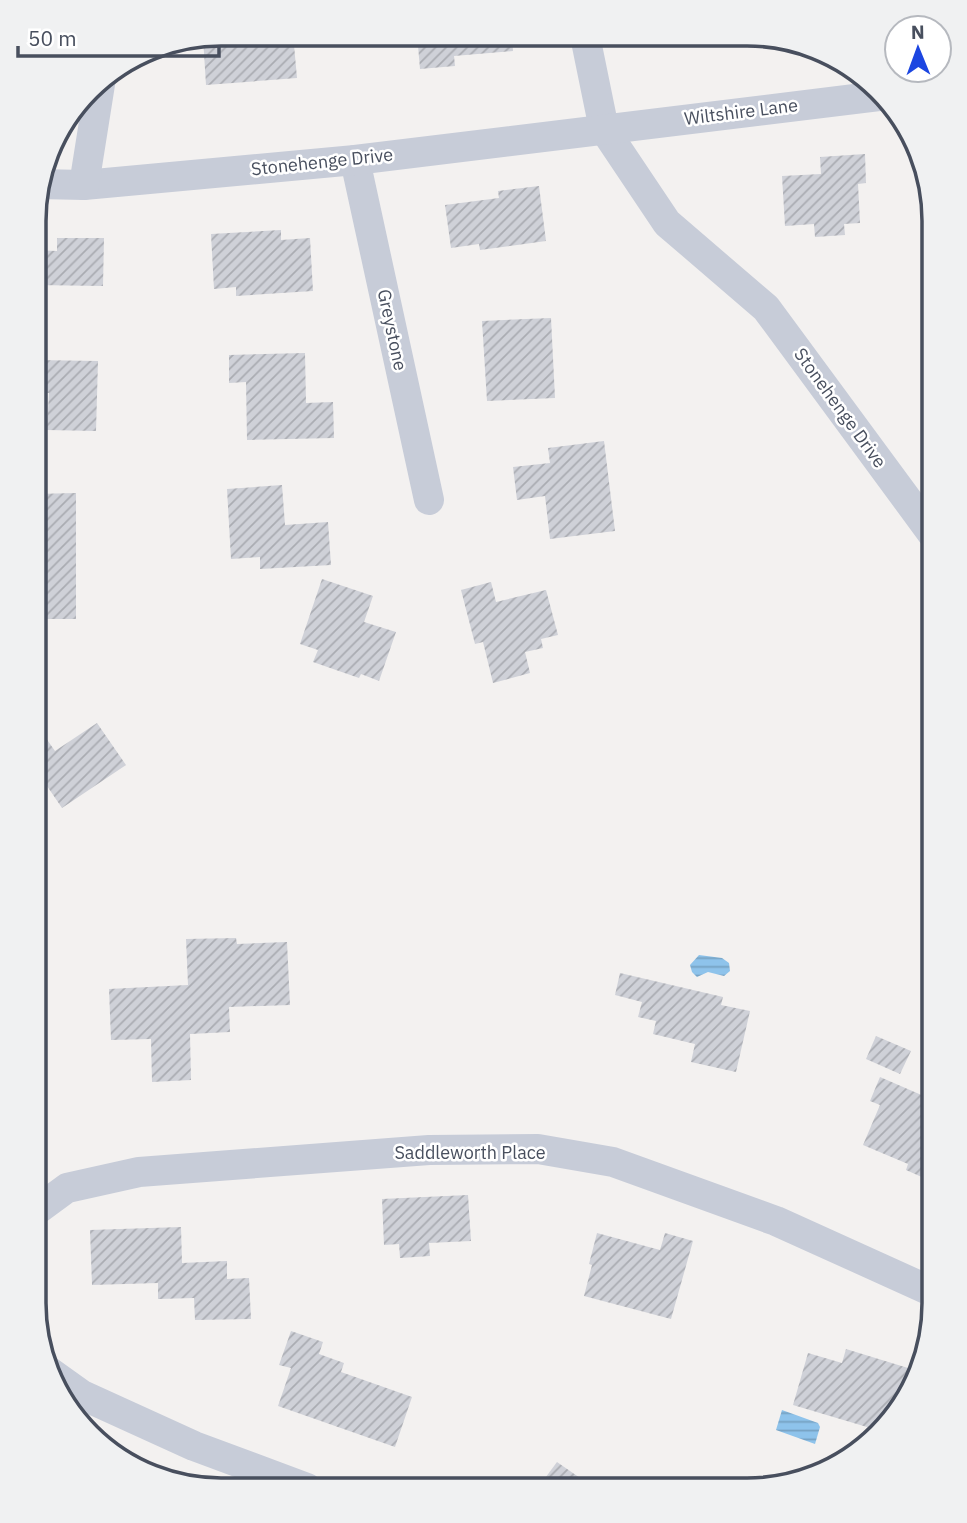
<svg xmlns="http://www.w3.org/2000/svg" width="967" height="1523" font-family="'IBM Plex Sans',sans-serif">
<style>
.water{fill:url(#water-rules)}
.building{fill:url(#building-hatch)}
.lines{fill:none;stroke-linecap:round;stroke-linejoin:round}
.minor{stroke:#c7ccd8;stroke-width:30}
.labels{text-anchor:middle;stroke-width:5;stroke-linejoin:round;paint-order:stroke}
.street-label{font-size:18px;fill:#484f5e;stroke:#fff}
.rim{fill:none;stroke:#484f5e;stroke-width:3.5}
</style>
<defs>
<pattern id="water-rules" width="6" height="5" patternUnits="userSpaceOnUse" patternTransform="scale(1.75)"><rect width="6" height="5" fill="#8ec3eb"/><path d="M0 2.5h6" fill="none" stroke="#76a1c2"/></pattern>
<pattern id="building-hatch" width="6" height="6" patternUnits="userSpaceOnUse" patternTransform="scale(1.75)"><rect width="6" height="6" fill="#cfd1d8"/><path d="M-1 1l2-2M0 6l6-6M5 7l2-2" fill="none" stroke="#aaacb2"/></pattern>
</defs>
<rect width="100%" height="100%" fill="#f3f1f0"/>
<g class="water">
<path d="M 699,955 L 722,958 L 729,963 L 730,971 L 724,976 L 708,972 L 697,977 L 692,972 L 690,965 Z"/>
<path d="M 782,1410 L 818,1423 L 820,1427 L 815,1444 L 776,1430 Z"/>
</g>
<g class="building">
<path d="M 221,33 L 293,34 L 297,78 L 206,85 L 203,37 Z"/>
<path d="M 417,34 L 512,35 L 513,51 L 454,56 L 455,66 L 420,69 Z"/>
<path d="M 865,154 L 866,183 L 858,184 L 860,223 L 844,224 L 845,235 L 815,237 L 814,224 L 785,226 L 782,176 L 821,174 L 820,157 Z"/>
<path d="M 539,186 L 546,241 L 480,250 L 479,244 L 451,248 L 445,205 L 499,198 L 498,191 Z"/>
<path d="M 281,230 L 281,240 L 310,238 L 313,291 L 236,296 L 236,287 L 214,289 L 211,234 Z"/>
<path d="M 57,238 L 104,238 L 103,286 L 35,285 L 35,250 L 57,251 Z"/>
<path d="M 551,318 L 555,398 L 487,401 L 482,321 Z"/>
<path d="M 305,353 L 306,403 L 333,402 L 334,438 L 247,440 L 246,382 L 229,383 L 229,355 Z"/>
<path d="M 35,360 L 98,361 L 96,431 L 47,430 L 49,393 L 35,392 Z"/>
<path d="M 604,441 L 615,531 L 550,539 L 545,496 L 517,500 L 513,467 L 550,463 L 548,448 Z"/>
<path d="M 282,485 L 285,525 L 328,522 L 331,565 L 260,569 L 260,557 L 231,559 L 227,489 Z"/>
<path d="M 76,493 L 76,619 L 43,619 L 43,591 L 34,591 L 34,494 Z"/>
<path d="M 322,579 L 373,596 L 364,622 L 396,632 L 379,681 L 361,674 L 359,678 L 313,662 L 318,650 L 300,644 Z"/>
<path d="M 491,582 L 496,602 L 546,590 L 558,635 L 541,639 L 543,648 L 525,652 L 530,673 L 493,683 L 483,642 L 475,644 L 461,590 Z"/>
<path d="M 34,721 L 55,751 L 97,723 L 126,765 L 62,808 L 34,767 Z"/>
<path d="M 236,938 L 237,944 L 287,942 L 290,1005 L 229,1007 L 230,1032 L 190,1034 L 191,1080 L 152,1082 L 151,1039 L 111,1040 L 109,989 L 188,985 L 186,939 Z"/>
<path d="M 620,973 L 723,997 L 721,1005 L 750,1011 L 736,1072 L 691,1062 L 695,1044 L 653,1034 L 656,1021 L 638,1017 L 642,1002 L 615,995 Z"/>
<path d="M 876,1036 L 911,1051 L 900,1074 L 866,1059 Z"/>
<path d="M 880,1077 L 933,1100 L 933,1182 L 906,1170 L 908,1164 L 863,1145 L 880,1105 L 870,1101 Z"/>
<path d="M 468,1195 L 471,1241 L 429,1243 L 430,1256 L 400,1258 L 399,1244 L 384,1245 L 382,1199 Z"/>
<path d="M 181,1227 L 182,1263 L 227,1261 L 227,1279 L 249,1278 L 251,1319 L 195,1320 L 194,1298 L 158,1299 L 158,1283 L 92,1285 L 90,1230 Z"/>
<path d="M 597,1233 L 660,1250 L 665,1233 L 693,1241 L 671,1319 L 584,1296 L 592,1265 L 589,1264 Z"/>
<path d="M 291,1331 L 323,1342 L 319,1354 L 344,1363 L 341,1372 L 412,1397 L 395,1447 L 278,1406 L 291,1368 L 279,1365 Z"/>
<path d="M 846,1349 L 908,1368 L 893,1418 L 877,1430 L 793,1405 L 808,1353 L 842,1363 Z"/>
<path d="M 557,1462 L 596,1489 L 537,1489 Z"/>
</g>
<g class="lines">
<g class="minor">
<path d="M 585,36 L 604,129 L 667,223 L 766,308 L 934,536"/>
<path d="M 355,160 L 429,500"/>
<path d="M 39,184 L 84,185 L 355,160 L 879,96"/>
<path d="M 84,185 L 101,78"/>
<path d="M 33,1213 L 67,1188 L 139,1172 L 429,1150 L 538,1149 L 613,1162 L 776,1221 L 933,1292"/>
<path d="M 47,1370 L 82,1395 L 194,1446 L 307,1488"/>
</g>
</g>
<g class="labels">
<g class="street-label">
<text transform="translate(741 112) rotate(-7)" y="6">Wiltshire Lane</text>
<text transform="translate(322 162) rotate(-6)" y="6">Stonehenge Drive</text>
<text transform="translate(392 330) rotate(78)" y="6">Greystone</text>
<text transform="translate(840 408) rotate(54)" y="6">Stonehenge Drive</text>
<text x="470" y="1159">Saddleworth Place</text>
</g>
</g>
<path d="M0 0H967V1523H0ZM221 46H747A175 175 0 0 1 922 221V1303A175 175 0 0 1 747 1478H221A175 175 0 0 1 46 1303V221A175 175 0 0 1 221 46Z" fill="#f0f1f2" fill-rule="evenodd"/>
<path class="rim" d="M221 46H747A175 175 0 0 1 922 221V1303A175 175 0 0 1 747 1478H221A175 175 0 0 1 46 1303V221A175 175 0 0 1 221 46Z"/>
<g transform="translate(918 49) rotate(359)"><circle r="33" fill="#ffffff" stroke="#b6b9bf" stroke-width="2"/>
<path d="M0-5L12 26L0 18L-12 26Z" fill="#1c46e1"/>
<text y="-10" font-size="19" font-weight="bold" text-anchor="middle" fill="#484f5e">N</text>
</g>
<path d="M18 46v10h201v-10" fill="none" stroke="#484f5e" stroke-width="3.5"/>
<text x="28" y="46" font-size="21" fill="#484f5e" stroke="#ffffff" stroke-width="5" paint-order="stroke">50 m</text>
</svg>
